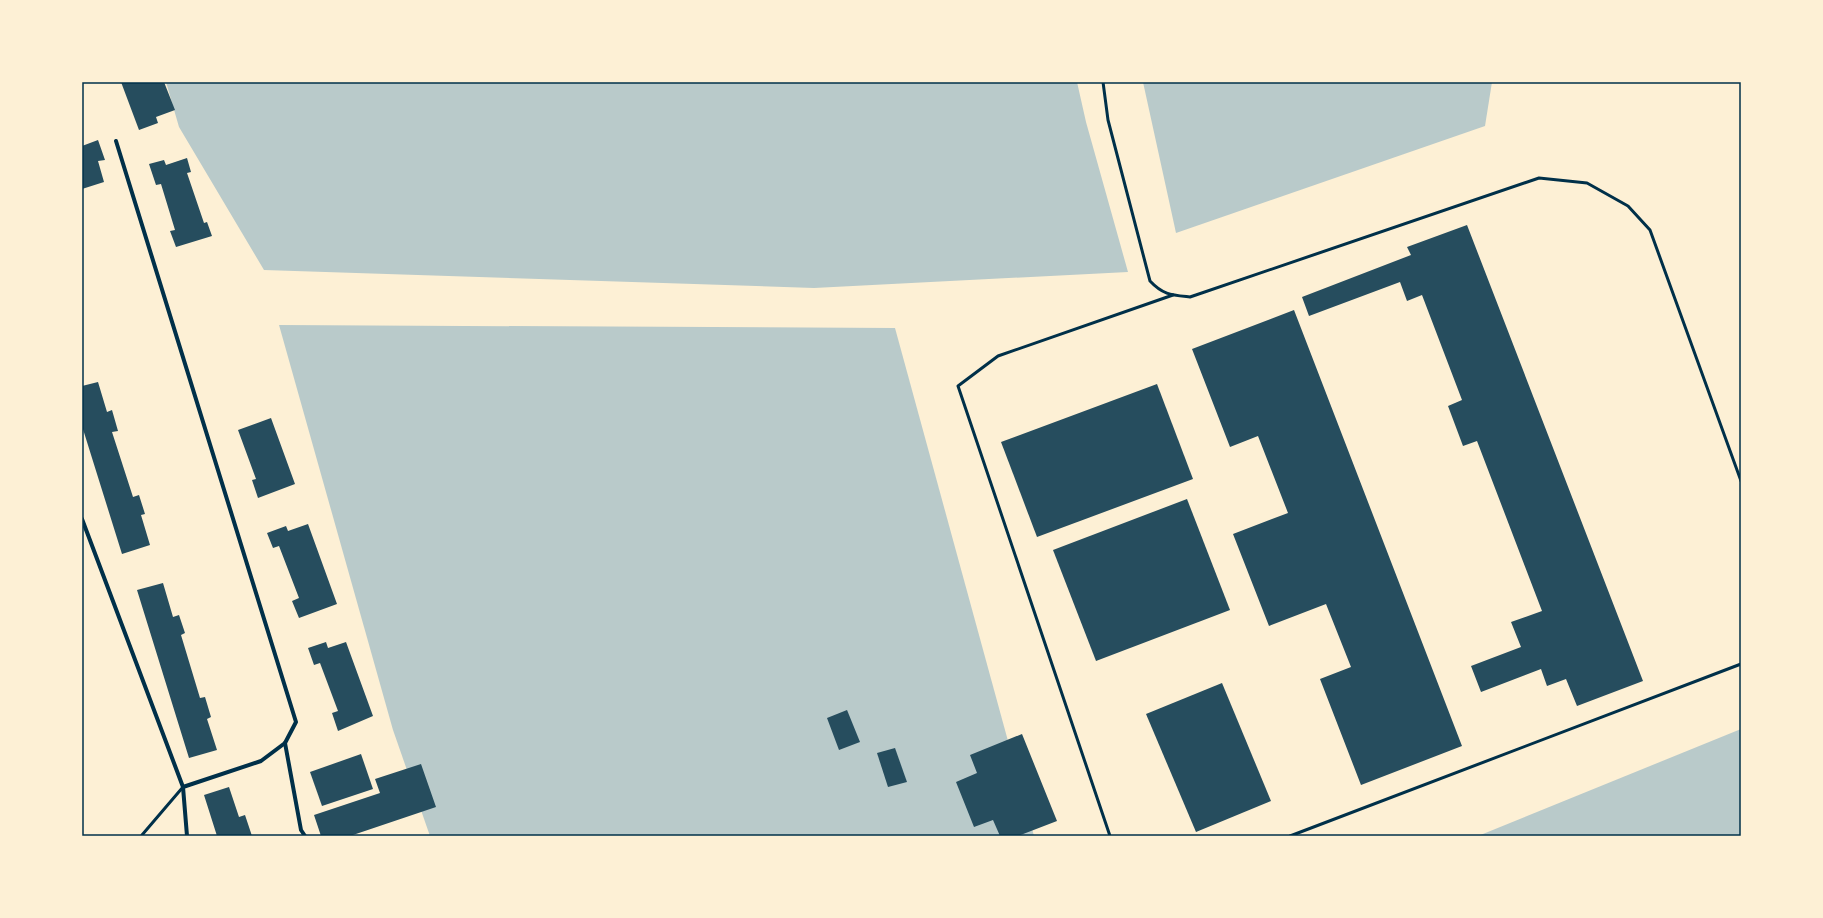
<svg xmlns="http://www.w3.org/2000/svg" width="1823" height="918" font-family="'Zilla Slab',serif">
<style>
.green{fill:#b9caca}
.building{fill:#264d5e}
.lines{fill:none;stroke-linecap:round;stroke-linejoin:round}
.service{stroke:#003049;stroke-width:3}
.minor{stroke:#003049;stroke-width:4}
.neatline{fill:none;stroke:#003049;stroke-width:1.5}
</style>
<rect width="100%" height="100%" fill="#fdf0d5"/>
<g class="green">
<path d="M 166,82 L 1077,82 L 1086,122 L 1128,272 L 814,288 L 264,270 L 179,127 Z"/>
<path d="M 1143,82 L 1492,82 L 1485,126 L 1176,233 Z"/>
<path d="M 279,325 L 895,328 L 1034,836 L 430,836 L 393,730 Z"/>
<path d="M 1741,729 L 1741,836 L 1478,836 Z"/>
</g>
<g class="building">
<path d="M 121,82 L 164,82 L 175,110 L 156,117 L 158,123 L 139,130 Z"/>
<path d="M 98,140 L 105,160 L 98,161 L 104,182 L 82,189 L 82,146 Z"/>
<path d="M 187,158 L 191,172 L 187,173 L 204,223 L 207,222 L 212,236 L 176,247 L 170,231 L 175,230 L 161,184 L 156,185 L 149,164 L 164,160 L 166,165 Z"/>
<path d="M 1467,225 L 1643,681 L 1577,706 L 1566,679 L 1547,686 L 1541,669 L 1481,692 L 1471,666 L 1521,647 L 1511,622 L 1542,611 L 1477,441 L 1463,446 L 1448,406 L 1462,400 L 1422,295 L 1407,301 L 1400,282 L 1309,316 L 1302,297 L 1411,255 L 1407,247 Z"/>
<path d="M 1294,310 L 1462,746 L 1361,785 L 1320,679 L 1351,667 L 1326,604 L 1269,626 L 1233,534 L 1288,513 L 1258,436 L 1230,447 L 1192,349 Z"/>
<path d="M 98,382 L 107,412 L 112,410 L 118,431 L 112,432 L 133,497 L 139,495 L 145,514 L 141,515 L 150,545 L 122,554 L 82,426 L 82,386 Z"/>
<path d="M 1157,384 L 1193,479 L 1037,537 L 1001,442 Z"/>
<path d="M 271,418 L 295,484 L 258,498 L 252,480 L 256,479 L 238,430 Z"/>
<path d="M 1187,499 L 1230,610 L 1096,661 L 1053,550 Z"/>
<path d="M 308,524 L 337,604 L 299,618 L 292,601 L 299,598 L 279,546 L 273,548 L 267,533 L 286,526 L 288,531 Z"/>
<path d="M 163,583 L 173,617 L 179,615 L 185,633 L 181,635 L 200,698 L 205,697 L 211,717 L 207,719 L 217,750 L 189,758 L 137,590 Z"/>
<path d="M 326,642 L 328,648 L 346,642 L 373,716 L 338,731 L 332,713 L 338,711 L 320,663 L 314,665 L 308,648 Z"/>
<path d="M 1222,683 L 1271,801 L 1196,832 L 1146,714 Z"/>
<path d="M 847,710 L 860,742 L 839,750 L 827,718 Z"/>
<path d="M 1022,734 L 1057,821 L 1018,836 L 1000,836 L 993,820 L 974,827 L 956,782 L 977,773 L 970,755 Z"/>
<path d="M 895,748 L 907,782 L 888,787 L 877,753 Z"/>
<path d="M 361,754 L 373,789 L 322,806 L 310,772 Z"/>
<path d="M 421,764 L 436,807 L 350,836 L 321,836 L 314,815 L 380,793 L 375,779 Z"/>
<path d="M 229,787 L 239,817 L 245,815 L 252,836 L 217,836 L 204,795 Z"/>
</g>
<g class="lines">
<g class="service">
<path d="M 1103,82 L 1108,120 L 1150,281 C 1163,295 1172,295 1190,297 L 1539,178 L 1587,183 L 1628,206 L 1650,230 L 1741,481"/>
<path d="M 142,835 L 183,787"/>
<path d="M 1110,836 L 958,386 L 998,356 L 1173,295"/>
<path d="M 1290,836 L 1741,664"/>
</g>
<g class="minor">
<path d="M 116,141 L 296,722 L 285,743 L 261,761 L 183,787"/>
<path d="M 82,519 L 183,787 L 187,836"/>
<path d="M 285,743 L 301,830 L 305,836"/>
</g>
</g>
<rect width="1823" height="918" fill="none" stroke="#fdf0d5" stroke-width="166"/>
<rect x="83" y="83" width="1657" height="752" class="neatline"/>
</svg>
